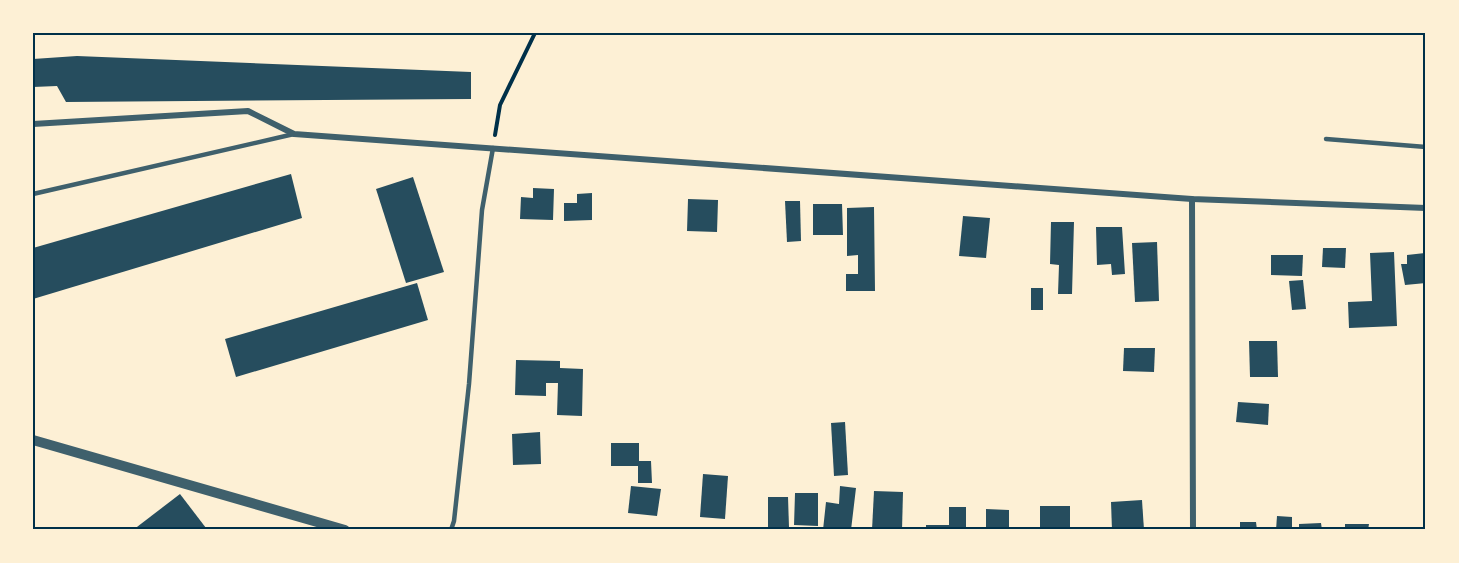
<svg xmlns="http://www.w3.org/2000/svg" width="1459" height="563" font-family="'Nunito Sans',sans-serif">
<style>
.building{fill:#264d5e}
.lines{fill:none;stroke-linecap:round;stroke-linejoin:round}
.path{stroke:#003049;stroke-width:4}
.service{stroke:#3f606c;stroke-width:4.5}
.minor{stroke:#3f606c;stroke-width:6}
.tertiary{stroke:#3f606c;stroke-width:10}
.neatline{fill:none;stroke:#003049;stroke-width:2}
</style>
<rect width="100%" height="100%" fill="#fdf0d5"/>
<g class="building">
<path d="M 77,56 L 471,72 L 471,99 L 66,102 L 57,86 L 33,87 L 33,59 Z"/>
<path d="M 291,174 L 302,218 L 33,299 L 33,248 Z"/>
<path d="M 413,177 L 444,272 L 406,283 L 376,189 Z"/>
<path d="M 533,188 L 554,189 L 553,220 L 520,219 L 521,197 L 533,198 Z"/>
<path d="M 592,193 L 592,220 L 564,221 L 564,203 L 577,203 L 577,194 Z"/>
<path d="M 688,199 L 718,200 L 717,232 L 687,231 Z"/>
<path d="M 785,201 L 800,201 L 801,241 L 787,242 Z"/>
<path d="M 813,204 L 842,204 L 843,235 L 813,235 Z"/>
<path d="M 874,207 L 875,291 L 846,291 L 846,274 L 858,274 L 858,255 L 847,256 L 847,208 Z"/>
<path d="M 963,216 L 990,218 L 986,258 L 959,256 Z"/>
<path d="M 1051,222 L 1074,222 L 1072,294 L 1058,294 L 1059,265 L 1050,264 Z"/>
<path d="M 1096,227 L 1122,227 L 1125,274 L 1112,275 L 1111,264 L 1097,265 Z"/>
<path d="M 1157,242 L 1159,301 L 1135,302 L 1132,243 Z"/>
<path d="M 1323,248 L 1346,248 L 1345,268 L 1322,267 Z"/>
<path d="M 1394,252 L 1397,326 L 1349,328 L 1348,302 L 1372,301 L 1370,253 Z"/>
<path d="M 1425,253 L 1426,283 L 1405,285 L 1401,264 L 1407,264 L 1407,255 Z"/>
<path d="M 1271,255 L 1303,255 L 1302,276 L 1271,275 Z"/>
<path d="M 1303,280 L 1306,309 L 1292,310 L 1289,281 Z"/>
<path d="M 417,283 L 428,320 L 236,377 L 225,339 Z"/>
<rect x="1031" y="288" width="12" height="22"/>
<path d="M 1249,341 L 1277,341 L 1278,377 L 1250,377 Z"/>
<path d="M 1124,348 L 1155,348 L 1154,372 L 1123,371 Z"/>
<path d="M 516,360 L 560,361 L 560,368 L 583,369 L 582,416 L 557,415 L 558,383 L 546,383 L 546,396 L 515,395 Z"/>
<path d="M 1238,402 L 1269,404 L 1268,425 L 1236,422 Z"/>
<path d="M 845,422 L 848,475 L 834,476 L 831,423 Z"/>
<path d="M 540,432 L 541,464 L 513,465 L 512,434 Z"/>
<path d="M 611,443 L 639,443 L 639,461 L 651,461 L 652,483 L 638,483 L 638,466 L 611,466 Z"/>
<path d="M 703,474 L 728,476 L 725,519 L 700,517 Z"/>
<path d="M 631,486 L 661,489 L 657,516 L 628,513 Z"/>
<path d="M 840,486 L 856,488 L 851,530 L 823,530 L 826,502 L 839,504 Z"/>
<path d="M 874,491 L 903,492 L 902,530 L 872,530 Z"/>
<path d="M 795,493 L 818,493 L 818,526 L 794,525 Z"/>
<path d="M 180,494 L 206,528 L 133,530 Z"/>
<path d="M 768,497 L 788,497 L 789,527 L 768,527 Z"/>
<path d="M 1142,500 L 1144,530 L 1112,530 L 1111,502 Z"/>
<rect x="1040" y="506" width="30" height="24"/>
<path d="M 949,507 L 966,507 L 966,530 L 926,530 L 926,525 L 949,525 Z"/>
<path d="M 986,509 L 1009,510 L 1009,530 L 986,530 Z"/>
<path d="M 1277,516 L 1292,517 L 1292,530 L 1276,530 Z"/>
<path d="M 1240,522 L 1256,522 L 1257,530 L 1240,530 Z"/>
<path d="M 1321,523 L 1322,530 L 1299,530 L 1299,524 Z"/>
<path d="M 1345,524 L 1369,524 L 1368,530 L 1345,530 Z"/>
</g>
<g class="lines">
<path class="path" d="M 495,135 L 500,105 L 535,33"/>
<g class="service">
<path d="M 1326,139 L 1426,147"/>
<path d="M 33,194 L 294,134"/>
<path d="M 451,530 L 454,521 L 469,384 L 482,210 L 493,148"/>
</g>
<g class="minor">
<path d="M 33,124 L 248,111 L 294,134 L 1192,199 L 1426,208"/>
<path d="M 1192,199 L 1193,530"/>
</g>
<path class="tertiary" d="M 33,440 L 345,530"/>
</g>
<rect width="1459" height="563" fill="none" stroke="#fdf0d5" stroke-width="69"/>
<rect x="34" y="34" width="1390" height="494" class="neatline"/>
</svg>
